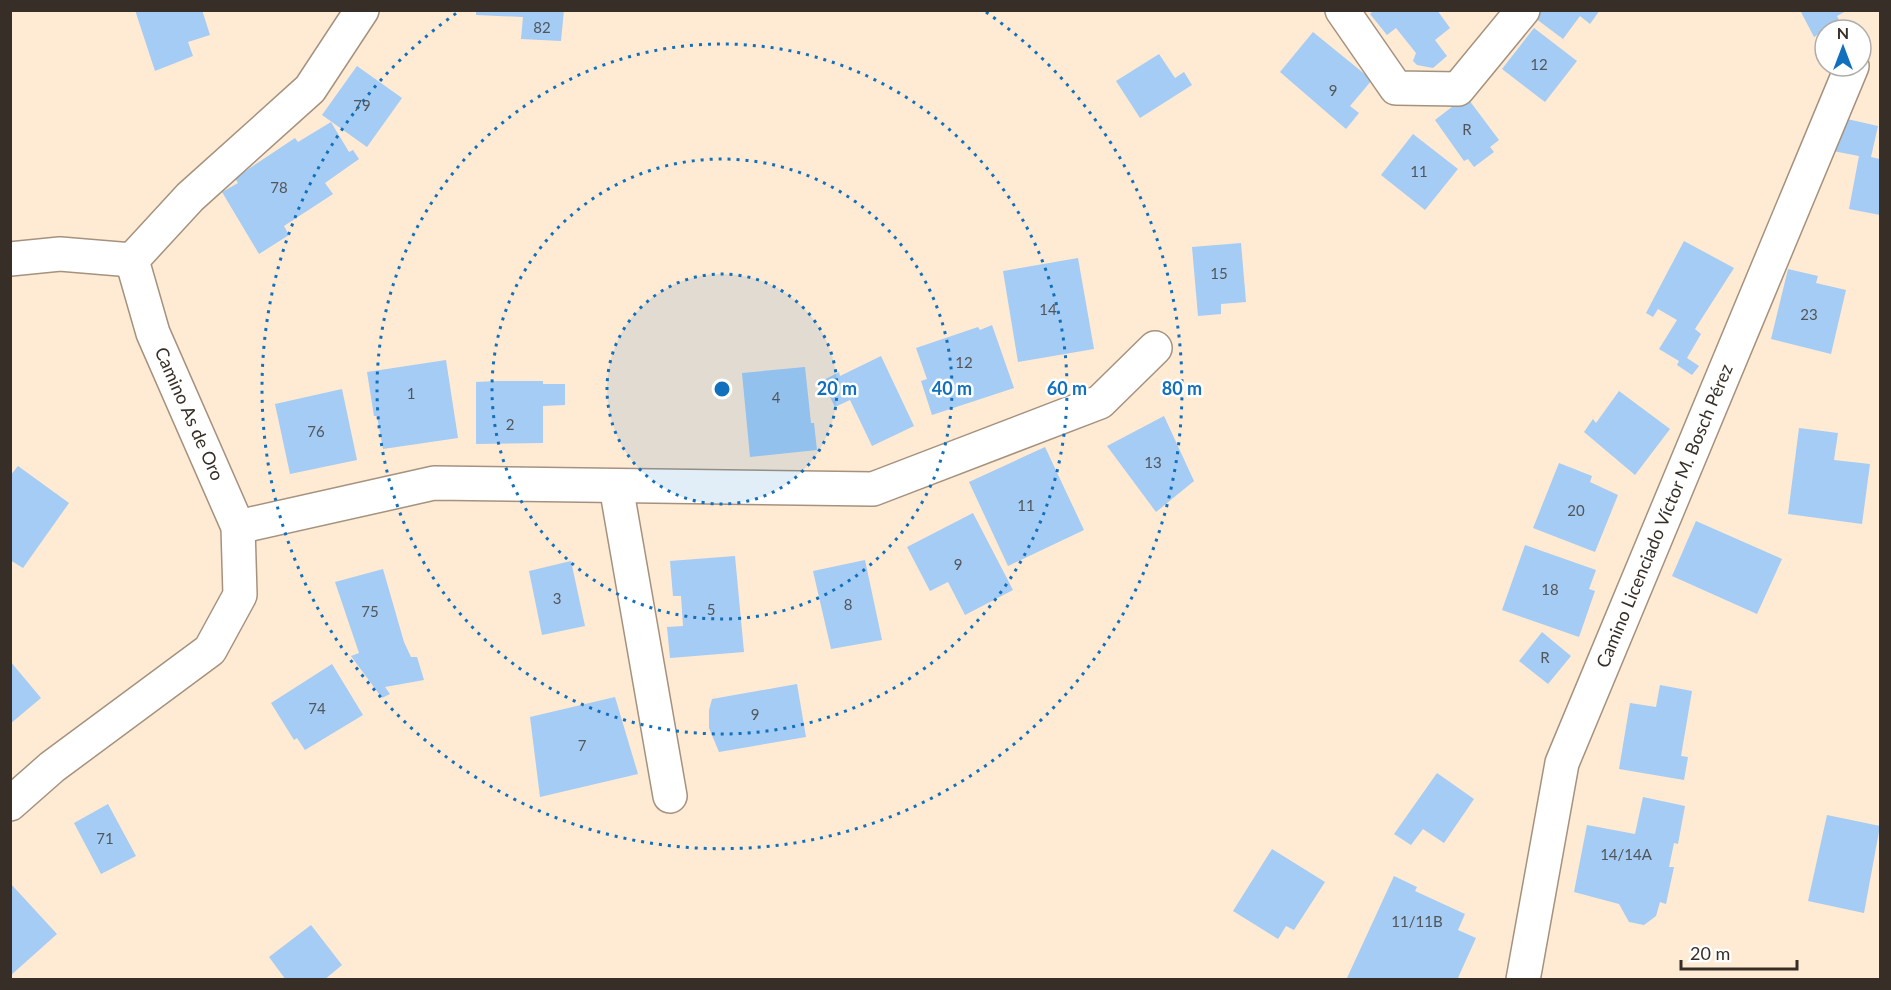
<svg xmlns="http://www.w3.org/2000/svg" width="1891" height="990" font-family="Lato,sans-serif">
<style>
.building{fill:#a4ccf4}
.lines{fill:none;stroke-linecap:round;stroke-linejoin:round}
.street-casing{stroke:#a5927e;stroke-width:36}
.street{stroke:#fff;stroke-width:33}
.ring{fill:none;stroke:#1170bd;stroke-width:3;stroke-dasharray:3 6}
.labels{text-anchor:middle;stroke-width:5;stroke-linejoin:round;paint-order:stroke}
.number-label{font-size:15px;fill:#52565a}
.street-label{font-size:18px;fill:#372f27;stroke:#fff}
.centre{fill:#1170bd;stroke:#fff;stroke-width:3}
.ring-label{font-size:18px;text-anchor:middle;font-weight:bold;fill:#1170bd;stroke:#fff;stroke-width:5;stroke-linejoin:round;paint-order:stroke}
</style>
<rect width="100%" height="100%" fill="#ffead4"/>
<g class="building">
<path d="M 135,10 L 202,10 L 210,35 L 188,42 L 193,56 L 155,71 Z"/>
<path d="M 476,10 L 564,10 L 561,41 L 521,39 L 523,17 L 476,15 Z"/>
<path d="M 1374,10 L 1437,10 L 1450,28 L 1435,40 L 1447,56 L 1433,68 L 1417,65 L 1413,61 L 1416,53 L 1396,28 L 1387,35 L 1370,14 Z"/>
<path d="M 1534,10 L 1600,10 L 1590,24 L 1580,16 L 1563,39 L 1531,15 Z"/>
<path d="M 1800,10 L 1848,10 L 1837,16 L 1844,30 L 1825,30 L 1814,37 Z"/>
<path d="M 1534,28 L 1577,61 L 1545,102 L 1502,69 Z"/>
<path d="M 1313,32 L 1372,80 L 1350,106 L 1359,113 L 1346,129 L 1280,72 Z"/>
<path d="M 1159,54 L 1175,78 L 1184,72 L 1192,85 L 1140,118 L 1116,81 Z"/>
<path d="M 357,66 L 402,98 L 367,147 L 322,115 Z"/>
<path d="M 1466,96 L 1499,140 L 1490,147 L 1494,152 L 1474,167 L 1468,159 L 1464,161 L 1435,120 Z"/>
<path d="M 1847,119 L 1878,126 L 1871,157 L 1880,159 L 1880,215 L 1849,209 L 1859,156 L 1833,151 Z"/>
<path d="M 331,122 L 349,152 L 353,150 L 359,159 L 325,183 L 333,194 L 284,226 L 289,235 L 259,254 L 222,192 L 238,183 L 235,178 L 295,138 L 298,142 Z"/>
<path d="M 1413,134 L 1458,169 L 1425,210 L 1381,175 Z"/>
<path d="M 1684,241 L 1734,268 L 1695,329 L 1701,334 L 1687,358 L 1699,366 L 1692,375 L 1677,365 L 1679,361 L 1659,349 L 1677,320 L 1658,309 L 1653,317 L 1646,313 Z"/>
<path d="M 1241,243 L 1246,302 L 1221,304 L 1221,314 L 1198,316 L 1192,247 Z"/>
<path d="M 1078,258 L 1094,349 L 1018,362 L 1003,271 Z"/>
<path d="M 1788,269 L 1818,276 L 1816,283 L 1846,290 L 1831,354 L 1771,339 Z"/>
<path d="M 992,325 L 1014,388 L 932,415 L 921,381 L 927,379 L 916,348 L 978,327 L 980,330 Z"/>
<path d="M 881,356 L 914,426 L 872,446 L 850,400 L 835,407 L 822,381 L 839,372 L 840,376 Z"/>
<path d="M 446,360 L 458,438 L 383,449 L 377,416 L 374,416 L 367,372 Z"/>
<path d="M 805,367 L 811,423 L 814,423 L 817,450 L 750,457 L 742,373 Z"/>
<path d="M 498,381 L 543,381 L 543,384 L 565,384 L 565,405 L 543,406 L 543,443 L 476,444 L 476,382 Z"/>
<path d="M 342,389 L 357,460 L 290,474 L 275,404 Z"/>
<path d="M 1619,391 L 1670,429 L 1635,475 L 1584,432 L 1593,419 L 1596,423 Z"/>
<path d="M 1164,416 L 1194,481 L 1156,512 L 1107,446 Z"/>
<path d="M 1799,428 L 1838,433 L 1834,460 L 1870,464 L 1862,524 L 1788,514 Z"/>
<path d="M 1045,447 L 1084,530 L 1008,566 L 969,482 Z"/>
<path d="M 1559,463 L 1592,476 L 1590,482 L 1618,495 L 1595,552 L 1533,528 Z"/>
<path d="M 18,466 L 69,503 L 23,568 L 10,560 L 10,476 Z"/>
<path d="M 973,513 L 1013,590 L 965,615 L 948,582 L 930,591 L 907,547 Z"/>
<path d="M 1696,521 L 1782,559 L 1757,614 L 1672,576 Z"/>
<path d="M 1525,545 L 1596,570 L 1589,589 L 1595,591 L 1579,637 L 1502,610 Z"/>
<path d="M 735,556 L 744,652 L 670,658 L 667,627 L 683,626 L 681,596 L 673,596 L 670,561 Z"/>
<path d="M 865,560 L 882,640 L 831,649 L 813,571 Z"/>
<path d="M 571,561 L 585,626 L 542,635 L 529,571 Z"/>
<path d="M 383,569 L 404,642 L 411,657 L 417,657 L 424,680 L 385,687 L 390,694 L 382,698 L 351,656 L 359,653 L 335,582 Z"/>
<path d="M 1542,632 L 1571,656 L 1548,684 L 1519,661 Z"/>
<path d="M 10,661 L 41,698 L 10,724 Z"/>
<path d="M 332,664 L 363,715 L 305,750 L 297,738 L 294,740 L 271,703 Z"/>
<path d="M 797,684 L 806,737 L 719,752 L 709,728 L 709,710 L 712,699 Z"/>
<path d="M 1660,685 L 1692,691 L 1681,756 L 1688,757 L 1684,780 L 1619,769 L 1630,703 L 1656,707 Z"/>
<path d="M 615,697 L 638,774 L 540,797 L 530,717 Z"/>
<path d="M 1437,773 L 1474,799 L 1444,843 L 1423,829 L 1411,845 L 1394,834 Z"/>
<path d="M 1643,797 L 1685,806 L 1678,844 L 1674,843 L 1669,867 L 1674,867 L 1666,904 L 1660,902 L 1656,916 L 1644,925 L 1629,922 L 1619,904 L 1574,892 L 1587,825 L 1635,834 Z"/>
<path d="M 108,804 L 136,856 L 101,874 L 74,823 Z"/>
<path d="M 1827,815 L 1880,826 L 1864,913 L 1808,901 Z"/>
<path d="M 1272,849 L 1325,882 L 1294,930 L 1286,926 L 1278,939 L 1233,911 Z"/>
<path d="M 1394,876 L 1417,887 L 1415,891 L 1465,914 L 1458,930 L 1476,938 L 1457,980 L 1347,978 Z"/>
<path d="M 10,883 L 57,934 L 10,976 Z"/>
<path d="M 311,925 L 342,965 L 324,980 L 286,980 L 269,957 Z"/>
</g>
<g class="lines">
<defs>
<g id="street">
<path d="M 1342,10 L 1396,88 L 1458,89 L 1523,10"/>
<path d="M 10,259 L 60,254 L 132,260"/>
<path d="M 616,486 L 670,796"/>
<path d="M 238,527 L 434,483 L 873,489 L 1100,402 L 1155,348"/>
<path d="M 10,804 L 52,767 L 210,650 L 240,595 L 238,527 L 153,333 L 132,260 L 190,197 L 310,89 L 362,10"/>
<path id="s1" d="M 1523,980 L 1562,763 L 1852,66"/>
</g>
</defs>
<use href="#street" class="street-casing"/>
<use href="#street" class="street"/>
</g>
<circle cx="722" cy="389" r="115" fill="#1170bd" fill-opacity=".12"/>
<g class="ring">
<circle cx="722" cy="389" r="115"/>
<circle cx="722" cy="389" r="230"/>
<circle cx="722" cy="389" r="345"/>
<path d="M986 12A460 460 0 1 1 458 12"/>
</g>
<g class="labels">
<g class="number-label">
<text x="542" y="33">82</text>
<text x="1539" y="70">12</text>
<text x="1333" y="96">9</text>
<text x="362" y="111">79</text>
<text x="1467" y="135">R</text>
<text x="1419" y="177">11</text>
<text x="279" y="193">78</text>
<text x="1219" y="279">15</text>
<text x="1048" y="315">14</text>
<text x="1809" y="320">23</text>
<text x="964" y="368">12</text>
<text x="411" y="399">1</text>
<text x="776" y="403">4</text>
<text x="510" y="430">2</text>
<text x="316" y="437">76</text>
<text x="1153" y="468">13</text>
<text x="1026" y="511">11</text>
<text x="1576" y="516">20</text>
<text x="958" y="570">9</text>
<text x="1550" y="595">18</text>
<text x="557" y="604">3</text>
<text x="848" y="610">8</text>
<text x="711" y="615">5</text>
<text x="370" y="617">75</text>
<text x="1545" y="663">R</text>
<text x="317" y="714">74</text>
<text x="755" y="720">9</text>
<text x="582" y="751">7</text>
<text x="105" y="844">71</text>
<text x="1626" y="860">14/14A</text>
<text x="1417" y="927">11/11B</text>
</g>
<g class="street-label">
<text transform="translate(189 414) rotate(66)" y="6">Camino As de Oro</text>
<text dy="6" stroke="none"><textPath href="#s1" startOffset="488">Camino Licenciado Víctor M. Bosch Pérez</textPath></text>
</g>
</g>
<circle cx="722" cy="389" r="9" class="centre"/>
<g class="ring-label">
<text x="837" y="395">20 m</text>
<text x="952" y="395">40 m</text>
<text x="1067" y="395">60 m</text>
<text x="1182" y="395">80 m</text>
</g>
<rect width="1891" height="990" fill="none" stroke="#372f27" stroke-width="24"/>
<g transform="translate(1843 48)"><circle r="28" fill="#ffffff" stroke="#afaca9" stroke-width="1.5"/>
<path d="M0-4.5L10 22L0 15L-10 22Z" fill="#1170bd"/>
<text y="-9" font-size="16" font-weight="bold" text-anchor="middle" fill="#372f27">N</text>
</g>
<path d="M1681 960v9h116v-9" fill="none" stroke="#372f27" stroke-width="3"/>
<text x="1690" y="960" font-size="18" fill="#372f27" stroke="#ffffff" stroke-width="4.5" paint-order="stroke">20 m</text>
</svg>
